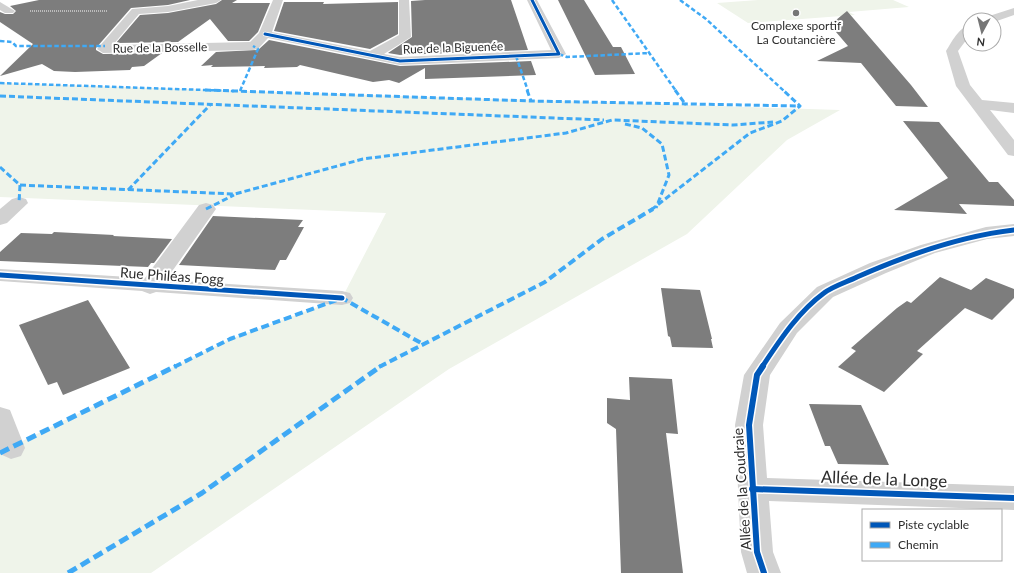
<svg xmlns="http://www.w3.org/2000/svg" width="1014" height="573" font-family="Lato,sans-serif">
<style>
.green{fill:#eff4ea}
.building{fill:#7d7d7d}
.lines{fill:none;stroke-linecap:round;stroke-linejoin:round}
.path{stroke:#d1d1d1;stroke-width:1.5;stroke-dasharray:1 1;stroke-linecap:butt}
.street{fill:#d1d1d1;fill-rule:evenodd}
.quiet-far3{stroke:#3fa9f5;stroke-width:2.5;stroke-dasharray:4.5 2.5;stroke-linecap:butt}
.quiet-far2{stroke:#3fa9f5;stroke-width:3;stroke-dasharray:6 3;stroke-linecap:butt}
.quiet-far1{stroke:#3fa9f5;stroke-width:4;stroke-dasharray:8 4;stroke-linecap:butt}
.quiet{stroke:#3fa9f5;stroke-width:5;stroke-dasharray:10 5;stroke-linecap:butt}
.cycleway-far2-casing{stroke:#fff;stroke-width:4.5}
.cycleway-far1-casing{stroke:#fff;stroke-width:8}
.cycleway-casing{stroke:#fff;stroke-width:9}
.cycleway-far2{stroke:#0057b8;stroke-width:3}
.cycleway-far1{stroke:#0057b8;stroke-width:5}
.cycleway{stroke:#0057b8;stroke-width:6}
.poi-dot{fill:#767676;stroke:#fff;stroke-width:1.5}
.labels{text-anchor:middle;stroke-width:4;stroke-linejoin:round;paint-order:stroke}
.far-poi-label{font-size:12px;fill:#2c2c2c;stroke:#fff}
.far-street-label{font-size:12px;fill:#2c2c2c;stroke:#fff}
.street-label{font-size:14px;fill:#2c2c2c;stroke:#fff}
.near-street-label{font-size:17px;fill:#2c2c2c;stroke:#fff}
</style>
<rect width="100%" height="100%" fill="#fff"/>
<g class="green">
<path d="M 758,0 L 893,0 L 909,7 L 849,12 L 855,15 L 748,23 L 717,3 Z"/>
<path d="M 0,83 L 840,110 L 787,140 L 687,234 L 449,369 L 151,573 L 0,573 L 0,452 L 230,339 L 342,298 L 386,213 L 0,197 Z"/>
</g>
<g class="building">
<path d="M 39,0 L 190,0 L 168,5 L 131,8 L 96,48 L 96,50 L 103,54 L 162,53 L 144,66 L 132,67 L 130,70 L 75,72 L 54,71 L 42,64 L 0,76 L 33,44 L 0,22 L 0,12 L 5,14 L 13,14 L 16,11 L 10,6 Z"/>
<path d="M 222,0 L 237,0 L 232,3 L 270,3 L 258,32 L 249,41 L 228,41 L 210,19 L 178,42 L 116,43 L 140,15 L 168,13 L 216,4 Z"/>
<path d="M 425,0 L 511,0 L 528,50 L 400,55 L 388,53 L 412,37 L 411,1 Z"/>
<path d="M 558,0 L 584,0 L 613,47 L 621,47 L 635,74 L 595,75 Z"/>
<path d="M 284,2 L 324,2 L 323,4 L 398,2 L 398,34 L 370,49 L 274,31 Z"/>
<path d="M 847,11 L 911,85 L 928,107 L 896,106 L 861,63 L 817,61 L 848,46 L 830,25 Z"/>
<path d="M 269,40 L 400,66 L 531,61 L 536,75 L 425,79 L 425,68 L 399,83 L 389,80 L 373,82 L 300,65 L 297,67 L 264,68 L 265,66 L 211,67 L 213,65 L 201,66 L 216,52 L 258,50 Z"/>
<path d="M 903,121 L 939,122 L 989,182 L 998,182 L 1014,200 L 1014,206 L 959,204 L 967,214 L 894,210 L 948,178 Z"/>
<path d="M 213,216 L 303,220 L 298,227 L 304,227 L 286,260 L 280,260 L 275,270 L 179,265 Z"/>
<path d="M 54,232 L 114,235 L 113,236 L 172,239 L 154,263 L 151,263 L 148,267 L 0,261 L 0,252 L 21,233 L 52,234 Z"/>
<path d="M 940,277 L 971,290 L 986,278 L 1014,289 L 1014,298 L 992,320 L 965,308 L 917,351 L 923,354 L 884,392 L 838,367 L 856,351 L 851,348 L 897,308 L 907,301 L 911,303 Z"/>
<path d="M 661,288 L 700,290 L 712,339 L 711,339 L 713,348 L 672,347 L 670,337 L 668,336 Z"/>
<path d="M 88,300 L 130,368 L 63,395 L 57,382 L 48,385 L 19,325 Z"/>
<path d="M 629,377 L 672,379 L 678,434 L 666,433 L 683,573 L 621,573 L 616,429 L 607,423 L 607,398 L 630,400 Z"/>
<path d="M 809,404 L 861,405 L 889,465 L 838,464 L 830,446 L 825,446 Z"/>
</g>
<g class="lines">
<path class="path" d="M 30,11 L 107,11"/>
<g class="street">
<path d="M 198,0 L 221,0 L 216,3 L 168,12 L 139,14 L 113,45 L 250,42 L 259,33 L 273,0 L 283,0 L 272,32 L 370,51 L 399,35 L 399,0 L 409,0 L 411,37 L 384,54 L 400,57 L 551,50 L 527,0 L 537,0 L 566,54 L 559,58 L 400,65 L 268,38 L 258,49 L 253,50 L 103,53 L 97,49 L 132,9 L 168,6 Z"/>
<path d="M 0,2 L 15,11 L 13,13 L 5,13 L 0,10 Z"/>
<path d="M 1014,8 L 1014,15 L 994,22 L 994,20 L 981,20 L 983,18 Z"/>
<path d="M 970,25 L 970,35 L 958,51 L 970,85 L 982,100 L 1014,103 L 1014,113 L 990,110 L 1014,140 L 1014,156 L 1008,155 L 956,86 L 946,51 C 952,42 958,28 970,25 Z"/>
<path d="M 19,197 L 26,199 L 28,203 L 7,223 L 0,225 L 0,209 L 12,199 Z"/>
<path d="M 206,203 L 213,205 L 216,209 L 166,280 L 342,291 L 350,293 L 353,298 L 350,303 L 342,305 L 156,292 L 150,294 L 142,291 L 0,281 L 0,269 L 145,278 L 199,205 Z"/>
<path d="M 1014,224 L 1014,236 L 987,239 L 935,253 L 886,273 L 833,297 L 797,333 L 770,375 L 763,425 L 767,478 L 1014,486 L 1014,510 L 769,501 L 773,552 L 781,573 L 747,573 L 741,552 L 735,425 L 744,375 L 780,323 L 817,287 L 870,263 L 921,245 L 986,227 Z"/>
<path d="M 0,407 L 10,410 L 25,448 L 21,456 L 11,459 L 0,454 Z"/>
</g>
<g class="quiet-far3">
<path d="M 612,0 L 676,91"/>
<path d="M 680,0 L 706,19 L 784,91"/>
<path d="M 0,41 L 12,42 L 16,46 L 105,46"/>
<path d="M 559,54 L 567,57 L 650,53"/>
<path d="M 516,56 L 528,91"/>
<path d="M 0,83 L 234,91"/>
<path d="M 240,91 L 258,49 L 253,46"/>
</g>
<g class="quiet-far2">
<path d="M 205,90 L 531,101 L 800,106"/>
<path d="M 527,90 L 531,101"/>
<path d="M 675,90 L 686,105"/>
<path d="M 0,96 L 604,120"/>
<path d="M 625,124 L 642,128 L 662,144 L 669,175 L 656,208"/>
<path d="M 0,167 L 20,185 L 19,203"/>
<path d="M 20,185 L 235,194 L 363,159 L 566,133 L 612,120 L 733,125 L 773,122"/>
<path d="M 128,190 L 210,105"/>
<path d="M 206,209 L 234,195"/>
<path d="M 651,210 L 750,133 L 782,121 L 800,106 L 783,90"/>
</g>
<g class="quiet-far1">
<path d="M 174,367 L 230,339 L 342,298 L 421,343"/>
<path d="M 379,367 L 545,282 L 602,239 L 653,209"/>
</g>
<g class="quiet">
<path d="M 0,453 L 176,366"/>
<path d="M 68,573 L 202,493 L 381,366"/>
</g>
<defs>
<path id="cycleway-far2" d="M 265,34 L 400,61 L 559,54 L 532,0"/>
<g id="cycleway-far1">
<path d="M 0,275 L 342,298"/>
<path d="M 762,367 C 780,340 798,312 824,293 C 833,286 847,282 857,277 C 907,255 960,236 1014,230"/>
</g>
<g id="cycleway">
<path d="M 763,366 L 757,375 L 749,425 L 757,552 L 764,573"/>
<path d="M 752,489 L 1014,498"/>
</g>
</defs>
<use href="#cycleway-far2" class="cycleway-far2-casing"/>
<use href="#cycleway-far1" class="cycleway-far1-casing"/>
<use href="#cycleway" class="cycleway-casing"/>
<use href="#cycleway-far2" class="cycleway-far2"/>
<use href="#cycleway-far1" class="cycleway-far1"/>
<use href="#cycleway" class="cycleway"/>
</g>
<circle class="poi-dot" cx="796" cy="13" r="4"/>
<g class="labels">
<g class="far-poi-label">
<text x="796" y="30">Complexe sportif<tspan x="796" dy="14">La Coutancière</tspan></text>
</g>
<g class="far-street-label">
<text transform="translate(160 48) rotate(-1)" y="4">Rue de la Bosselle</text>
<text transform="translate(453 48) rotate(-2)" y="4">Rue de la Biguenée</text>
</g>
<g class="street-label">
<text transform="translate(172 276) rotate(4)" y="5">Rue Philéas Fogg</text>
<text transform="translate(742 489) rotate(-94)" y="5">Allée de la Coudraie</text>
</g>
<g class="near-street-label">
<text transform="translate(884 479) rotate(2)" y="6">Allée de la Longe</text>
</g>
</g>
<rect x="862" y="509" width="140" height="52" fill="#ffffff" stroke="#ababab"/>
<rect x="870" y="522" width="20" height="6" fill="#0057b8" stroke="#ababab"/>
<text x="898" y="529" font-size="12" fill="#2c2c2c">Piste cyclable</text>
<rect x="870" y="542" width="20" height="6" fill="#3fa9f5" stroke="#ababab"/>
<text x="898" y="549" font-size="12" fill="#2c2c2c">Chemin</text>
<g transform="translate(982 32) rotate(187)"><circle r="19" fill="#ffffff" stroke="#ababab"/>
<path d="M0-3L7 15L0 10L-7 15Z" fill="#767676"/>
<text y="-6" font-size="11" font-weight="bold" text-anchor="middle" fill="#2c2c2c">N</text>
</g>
</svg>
